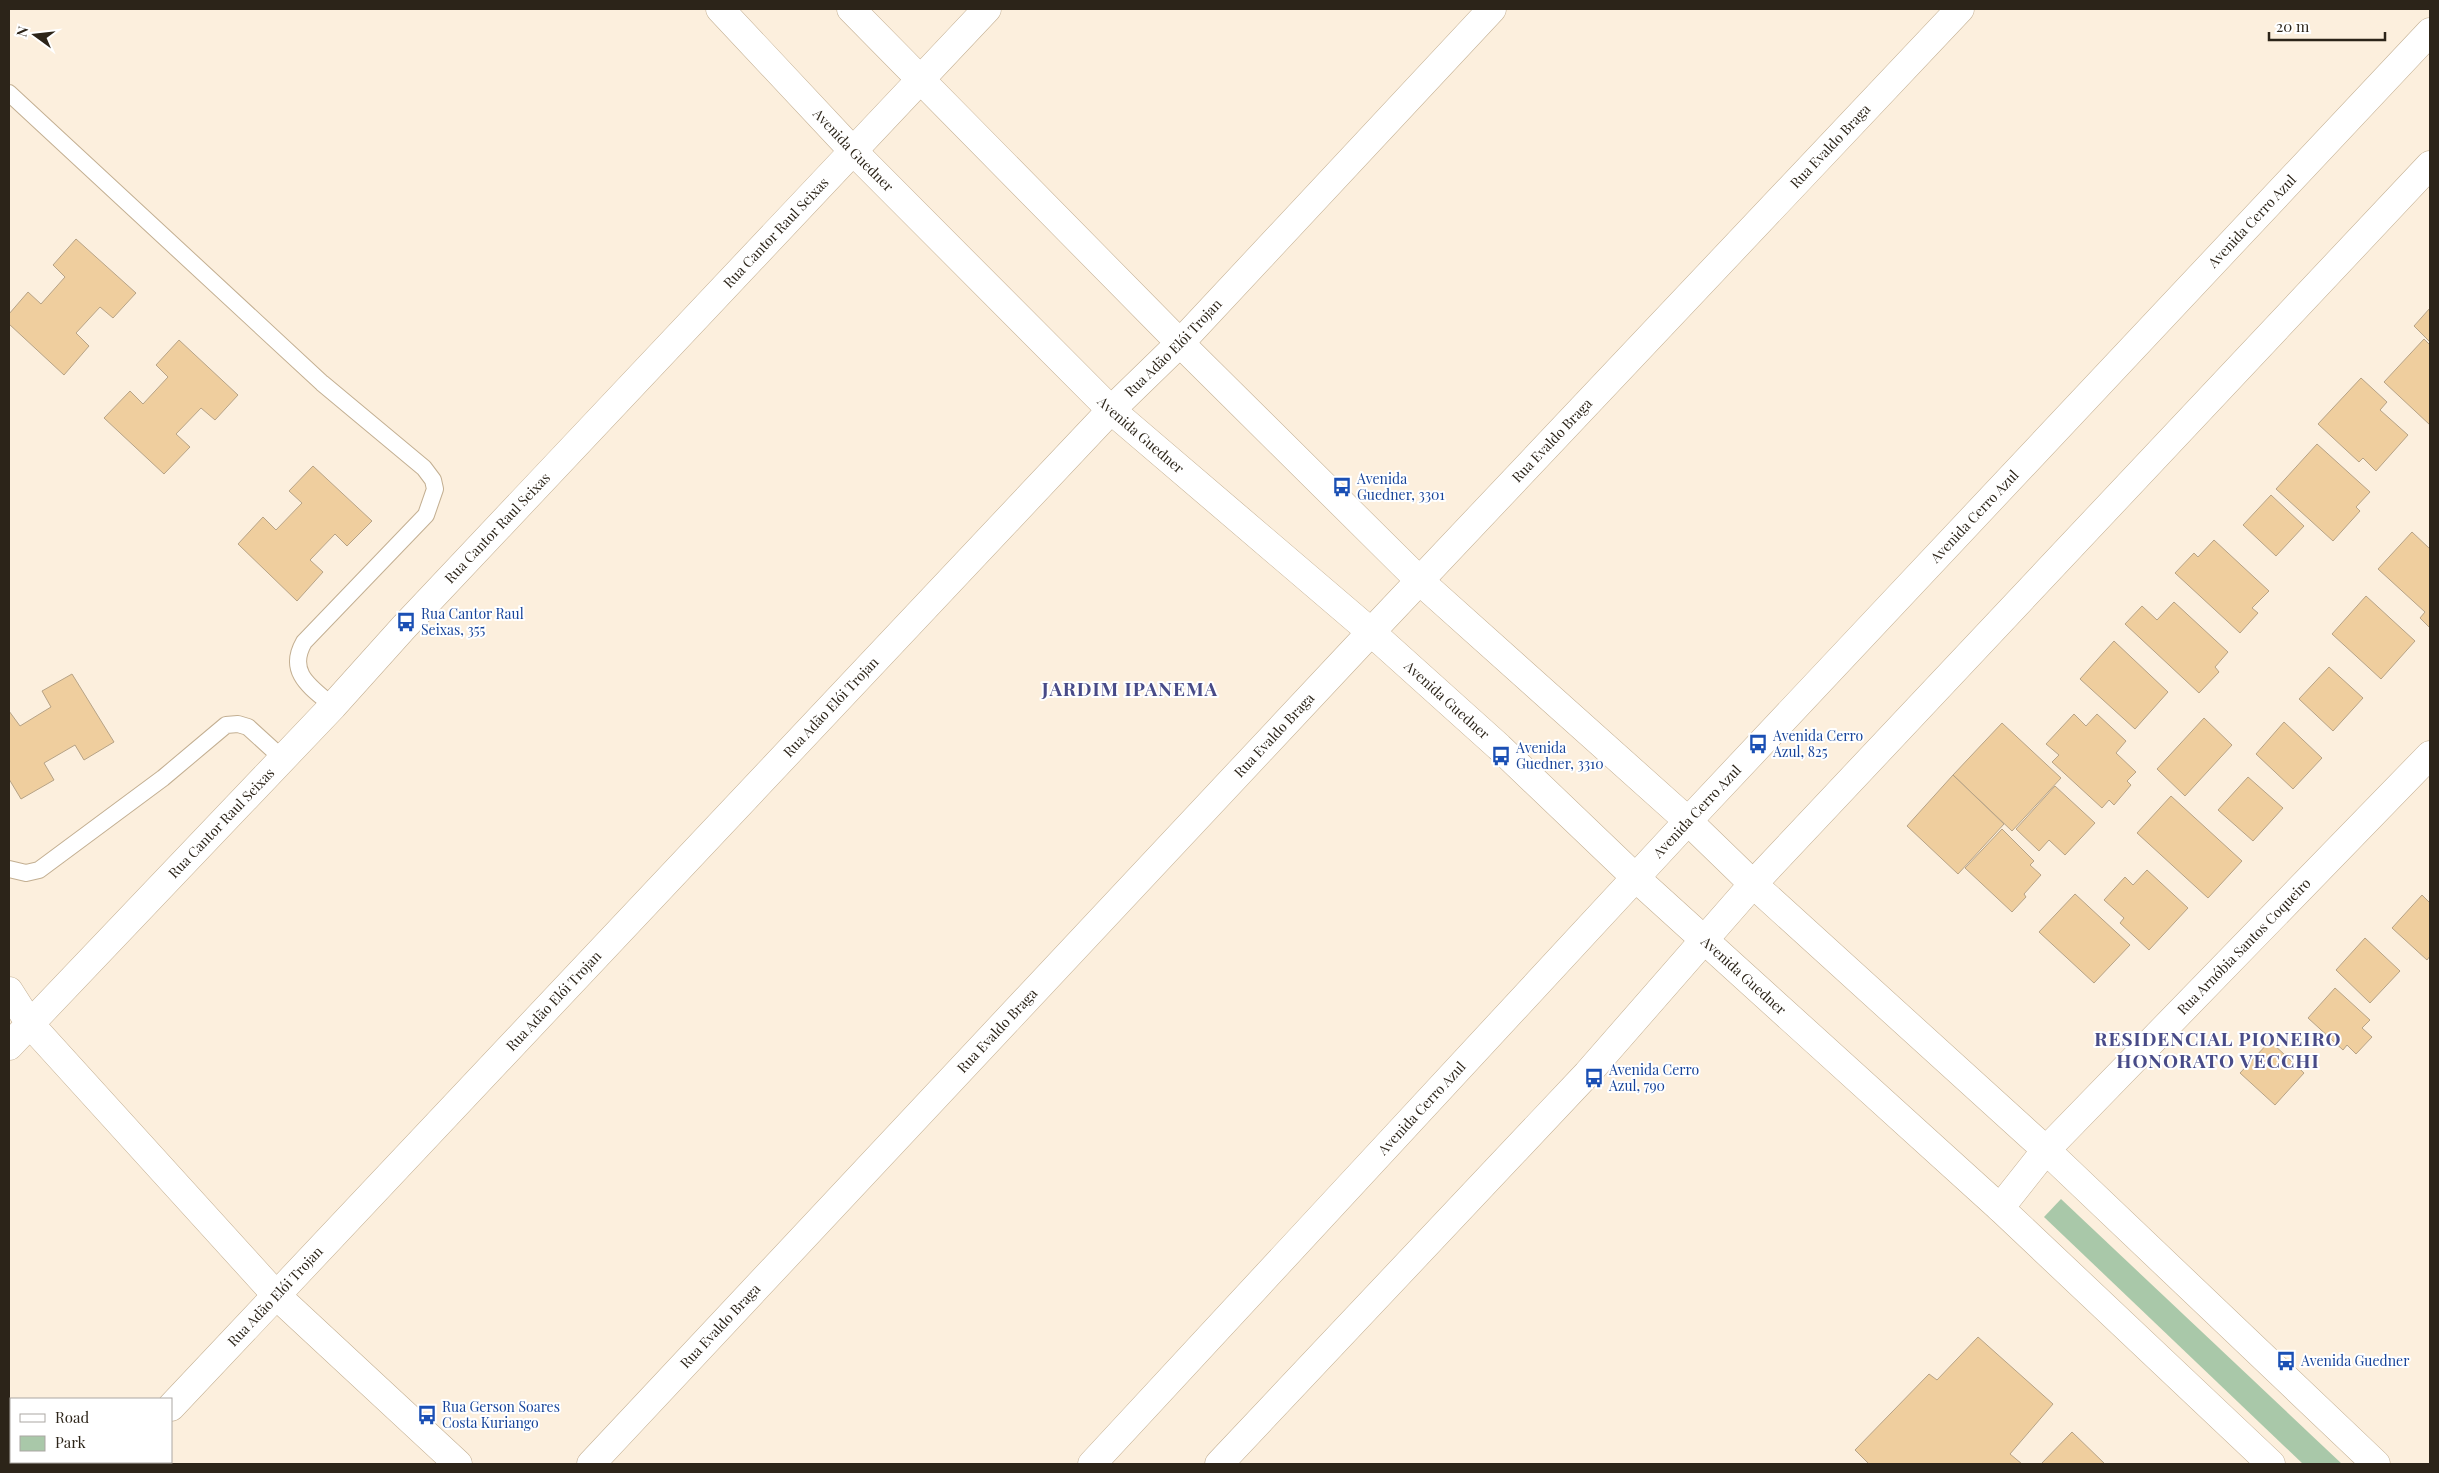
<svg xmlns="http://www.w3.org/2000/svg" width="2439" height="1473" font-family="'Playfair Display',serif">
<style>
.green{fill:#a9c8a9}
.building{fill:#efce9e;stroke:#b7a386}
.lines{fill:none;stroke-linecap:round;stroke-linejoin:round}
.service-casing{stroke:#c3af92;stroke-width:18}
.minor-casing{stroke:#c3af92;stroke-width:29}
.tertiary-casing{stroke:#c3af92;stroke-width:29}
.secondary-casing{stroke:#c3af92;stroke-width:29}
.service{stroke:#fff;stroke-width:16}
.minor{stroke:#fff;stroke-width:28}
.tertiary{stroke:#fff;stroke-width:28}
.secondary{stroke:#fff;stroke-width:28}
.labels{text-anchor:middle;stroke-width:4;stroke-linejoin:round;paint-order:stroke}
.street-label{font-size:14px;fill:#2c2419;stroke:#fff}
.transit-label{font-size:14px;fill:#164399;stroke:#fff;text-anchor:start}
.district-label{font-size:19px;font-weight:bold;letter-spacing:1px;fill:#484b88;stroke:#fff}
</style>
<rect width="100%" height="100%" fill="#fcefdd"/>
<path class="green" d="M 2061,1199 L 2342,1464 L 2303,1464 L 2044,1217 Z"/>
<g class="building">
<path d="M 76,239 L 136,293 L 113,318 L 100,307 L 76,333 L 89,346 L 64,375 L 9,324 L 9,314 L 28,292 L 41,304 L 65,277 L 53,265 Z"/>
<path d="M 2430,308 L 2430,342 L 2414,326 Z"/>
<path d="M 2424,339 L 2430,345 L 2430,425 L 2384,382 Z"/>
<path d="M 179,340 L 238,395 L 215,420 L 201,408 L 176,434 L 190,447 L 164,474 L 104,418 L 130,391 L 143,404 L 168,377 L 156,365 Z"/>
<path d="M 2361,378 L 2387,402 L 2380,410 L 2408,435 L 2376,471 L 2363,458 L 2359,462 L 2318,424 Z"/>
<path d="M 2317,444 L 2370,492 L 2356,507 L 2360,511 L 2333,541 L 2276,489 Z"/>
<path d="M 313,466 L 372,521 L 347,546 L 335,534 L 310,560 L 323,572 L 297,601 L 238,544 L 263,517 L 276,530 L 302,503 L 289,491 Z"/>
<path d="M 2271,495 L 2304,526 L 2276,556 L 2243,525 Z"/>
<path d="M 2412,532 L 2430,549 L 2430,628 L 2420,618 L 2425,612 L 2378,569 Z"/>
<path d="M 2214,540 L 2269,591 L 2252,608 L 2258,613 L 2240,633 L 2175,573 L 2194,553 L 2198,557 Z"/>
<path d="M 2366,596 L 2415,641 L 2381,679 L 2332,634 Z"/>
<path d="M 2174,602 L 2228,652 L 2215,667 L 2219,672 L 2199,693 L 2125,624 L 2142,606 L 2157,620 Z"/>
<path d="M 2114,641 L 2168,692 L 2135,729 L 2080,679 Z"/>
<path d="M 2329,667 L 2363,698 L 2333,731 L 2299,699 Z"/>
<path d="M 72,674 L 114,742 L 84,760 L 75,745 L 44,763 L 54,780 L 21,799 L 9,779 L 9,711 L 20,726 L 51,707 L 42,691 Z"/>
<path d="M 2074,714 L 2086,726 L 2097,714 L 2126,741 L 2116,753 L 2136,772 L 2127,781 L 2131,785 L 2114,805 L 2109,800 L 2102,808 L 2052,762 L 2059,755 L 2046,744 Z"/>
<path d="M 2204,718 L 2232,745 L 2185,796 L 2157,769 Z"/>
<path d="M 2284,722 L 2322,758 L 2293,789 L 2256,754 Z"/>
<path d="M 2002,723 L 2061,778 L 2012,831 L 1953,775 Z"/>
<path d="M 1953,775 L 2004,824 L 1958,874 L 1907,826 Z"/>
<path d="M 2248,777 L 2283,808 L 2253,841 L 2218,810 Z"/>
<path d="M 2055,786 L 2095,823 L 2065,855 L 2049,840 L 2039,851 L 2016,829 Z"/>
<path d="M 2171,796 L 2242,861 L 2208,898 L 2137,833 Z"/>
<path d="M 2002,829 L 2034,861 L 2030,865 L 2041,875 L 2024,894 L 2026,897 L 2012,912 L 1965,868 Z"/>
<path d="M 2147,870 L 2188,908 L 2149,950 L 2120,923 L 2124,918 L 2104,900 L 2125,877 L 2133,885 Z"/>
<path d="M 2075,894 L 2130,945 L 2094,983 L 2039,932 Z"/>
<path d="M 2422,895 L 2430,903 L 2430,956 L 2427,960 L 2392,928 Z"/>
<path d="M 2365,938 L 2400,971 L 2370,1003 L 2336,970 Z"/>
<path d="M 2335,988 L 2370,1020 L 2362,1028 L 2372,1037 L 2356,1054 L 2347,1045 L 2343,1050 L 2308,1018 Z"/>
<path d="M 2270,1041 L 2304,1073 L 2275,1105 L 2240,1073 Z"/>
<path d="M 1978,1337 L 2053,1404 L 2010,1454 L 2022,1464 L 1869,1464 L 1855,1450 L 1929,1374 L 1937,1380 Z"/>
<path d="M 2072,1432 L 2105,1464 L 2041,1464 Z"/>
</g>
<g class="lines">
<defs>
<g id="service">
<path d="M 9,93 L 322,383 L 424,468 L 433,480 L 435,489 L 426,515 L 304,642 C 286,673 312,688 333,706"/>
<path d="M 9,869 L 26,873 L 39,870 L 163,778 L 226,725 L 238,724 L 248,727 L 283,759"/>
</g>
<g id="minor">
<path d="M 9,991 L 30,1024 L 277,1296 L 458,1464"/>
<path id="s1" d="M 9,1046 L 333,706 L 404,627 L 987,9"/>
<path id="s2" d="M 2000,1208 L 2046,1150 L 2430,755"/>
<path id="s3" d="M 171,1407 L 1111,410 L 1180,343 L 1492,9"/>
<path d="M 116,1464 L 119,1462"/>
<path id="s4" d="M 591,1464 L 1371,632 L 1960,9"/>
</g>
<g id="tertiary">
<path id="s5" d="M 720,9 L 853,151 L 1111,410 L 1371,632 L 1499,747 L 1637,879 L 2000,1208 L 2271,1464"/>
<path d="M 851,9 L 1180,343 L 1421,582 L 1688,821 L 1753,884 L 2046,1150 L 2376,1464"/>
</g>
<g id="secondary">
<path id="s6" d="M 1092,1464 L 1688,821 L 2430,32"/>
<path d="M 1219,1464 L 1587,1074 L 1753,884 L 2430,165"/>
</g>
</defs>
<use href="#service" class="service-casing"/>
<use href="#minor" class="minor-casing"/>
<use href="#tertiary" class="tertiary-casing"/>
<use href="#secondary" class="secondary-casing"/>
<use href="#service" class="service"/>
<use href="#minor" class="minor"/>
<use href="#tertiary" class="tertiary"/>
<use href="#secondary" class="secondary"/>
</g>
<defs>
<symbol id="bus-bare" viewBox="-9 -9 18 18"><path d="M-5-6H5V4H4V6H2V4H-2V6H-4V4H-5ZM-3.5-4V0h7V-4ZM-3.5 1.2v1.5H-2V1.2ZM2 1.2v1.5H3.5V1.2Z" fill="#1a4fb4" stroke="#fff" stroke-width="2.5" paint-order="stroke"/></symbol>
</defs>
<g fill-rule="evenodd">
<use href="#bus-bare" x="1328" y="473" width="28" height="28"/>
<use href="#bus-bare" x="392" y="608" width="28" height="28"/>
<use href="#bus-bare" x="1744" y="730" width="28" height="28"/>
<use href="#bus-bare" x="1487" y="742" width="28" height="28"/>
<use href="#bus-bare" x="1580" y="1064" width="28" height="28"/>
<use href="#bus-bare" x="2272" y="1347" width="28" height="28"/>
<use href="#bus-bare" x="413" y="1401" width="28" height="28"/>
</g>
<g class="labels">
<g class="street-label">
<text dy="5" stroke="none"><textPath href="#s4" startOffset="1809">Rua Evaldo Braga</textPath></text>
<text dy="5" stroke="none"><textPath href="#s5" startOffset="194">Avenida Guedner</textPath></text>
<text dy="5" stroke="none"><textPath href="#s6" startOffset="1700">Avenida Cerro Azul</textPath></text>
<text dy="5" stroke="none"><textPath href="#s1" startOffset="1118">Rua Cantor Raul Seixas</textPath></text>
<text dy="5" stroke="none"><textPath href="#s3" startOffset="1458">Rua Adão Elói Trojan</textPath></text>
<text dy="5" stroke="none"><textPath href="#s5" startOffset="599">Avenida Guedner</textPath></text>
<text dy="5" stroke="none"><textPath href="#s4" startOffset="1404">Rua Evaldo Braga</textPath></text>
<text dy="5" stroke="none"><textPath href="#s6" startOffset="1295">Avenida Cerro Azul</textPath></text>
<text dy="5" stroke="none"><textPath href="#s1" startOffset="712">Rua Cantor Raul Seixas</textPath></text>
<text dy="5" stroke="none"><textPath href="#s5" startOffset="1004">Avenida Guedner</textPath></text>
<text dy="5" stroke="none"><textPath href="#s3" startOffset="962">Rua Adão Elói Trojan</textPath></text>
<text dy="5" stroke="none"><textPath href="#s4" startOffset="999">Rua Evaldo Braga</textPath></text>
<text dy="5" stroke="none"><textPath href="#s6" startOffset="890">Avenida Cerro Azul</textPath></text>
<text dy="5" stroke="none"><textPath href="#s1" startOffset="308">Rua Cantor Raul Seixas</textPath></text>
<text dy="5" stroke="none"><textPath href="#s2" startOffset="358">Rua Arnóbia Santos Coqueiro</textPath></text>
<text dy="5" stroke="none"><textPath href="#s5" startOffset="1409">Avenida Guedner</textPath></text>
<text dy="5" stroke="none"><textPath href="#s3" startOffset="558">Rua Adão Elói Trojan</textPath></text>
<text dy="5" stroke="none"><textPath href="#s4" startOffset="594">Rua Evaldo Braga</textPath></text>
<text dy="5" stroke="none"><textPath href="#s6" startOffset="485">Avenida Cerro Azul</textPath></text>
<text dy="5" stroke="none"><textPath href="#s3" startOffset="152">Rua Adão Elói Trojan</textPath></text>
<text dy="5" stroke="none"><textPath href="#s4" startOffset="189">Rua Evaldo Braga</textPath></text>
</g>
<g class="transit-label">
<text x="1357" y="484">Avenida<tspan x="1357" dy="16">Guedner, 3301</tspan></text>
<text x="421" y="619">Rua Cantor Raul<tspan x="421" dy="16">Seixas, 355</tspan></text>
<text x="1773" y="741">Avenida Cerro<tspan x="1773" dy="16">Azul, 825</tspan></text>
<text x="1516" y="753">Avenida<tspan x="1516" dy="16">Guedner, 3310</tspan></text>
<text x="1609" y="1075">Avenida Cerro<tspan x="1609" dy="16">Azul, 790</tspan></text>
<text x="2301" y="1366">Avenida Guedner</text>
<text x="442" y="1412">Rua Gerson Soares<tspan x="442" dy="16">Costa Kuriango</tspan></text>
</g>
<g class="district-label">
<text x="1130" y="696">JARDIM IPANEMA</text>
<text x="2218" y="1046">RESIDENCIAL PIONEIRO<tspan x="2218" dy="22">HONORATO VECCHI</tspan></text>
</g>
</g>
<rect width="2439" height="1473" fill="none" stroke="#2c2419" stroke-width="20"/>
<rect x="10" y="1398" width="162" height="65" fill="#ffffff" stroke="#aba7a3"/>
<rect x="20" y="1414" width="25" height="8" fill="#ffffff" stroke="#aba7a3"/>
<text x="55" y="1423" font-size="15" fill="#2c2419">Road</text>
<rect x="20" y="1436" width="25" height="15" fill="#a9c8a9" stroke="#aba7a3"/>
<text x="55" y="1448" font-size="15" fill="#2c2419">Park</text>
<g transform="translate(35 35) rotate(285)" stroke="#ffffff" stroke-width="4" paint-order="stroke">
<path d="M0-4L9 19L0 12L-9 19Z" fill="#2c2419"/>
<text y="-8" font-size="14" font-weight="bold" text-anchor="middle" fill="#2c2419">N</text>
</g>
<path d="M2269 32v8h116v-8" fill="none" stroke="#2c2419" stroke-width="2.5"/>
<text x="2276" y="32" font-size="15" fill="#2c2419" stroke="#ffffff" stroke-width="4" paint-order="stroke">20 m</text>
</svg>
